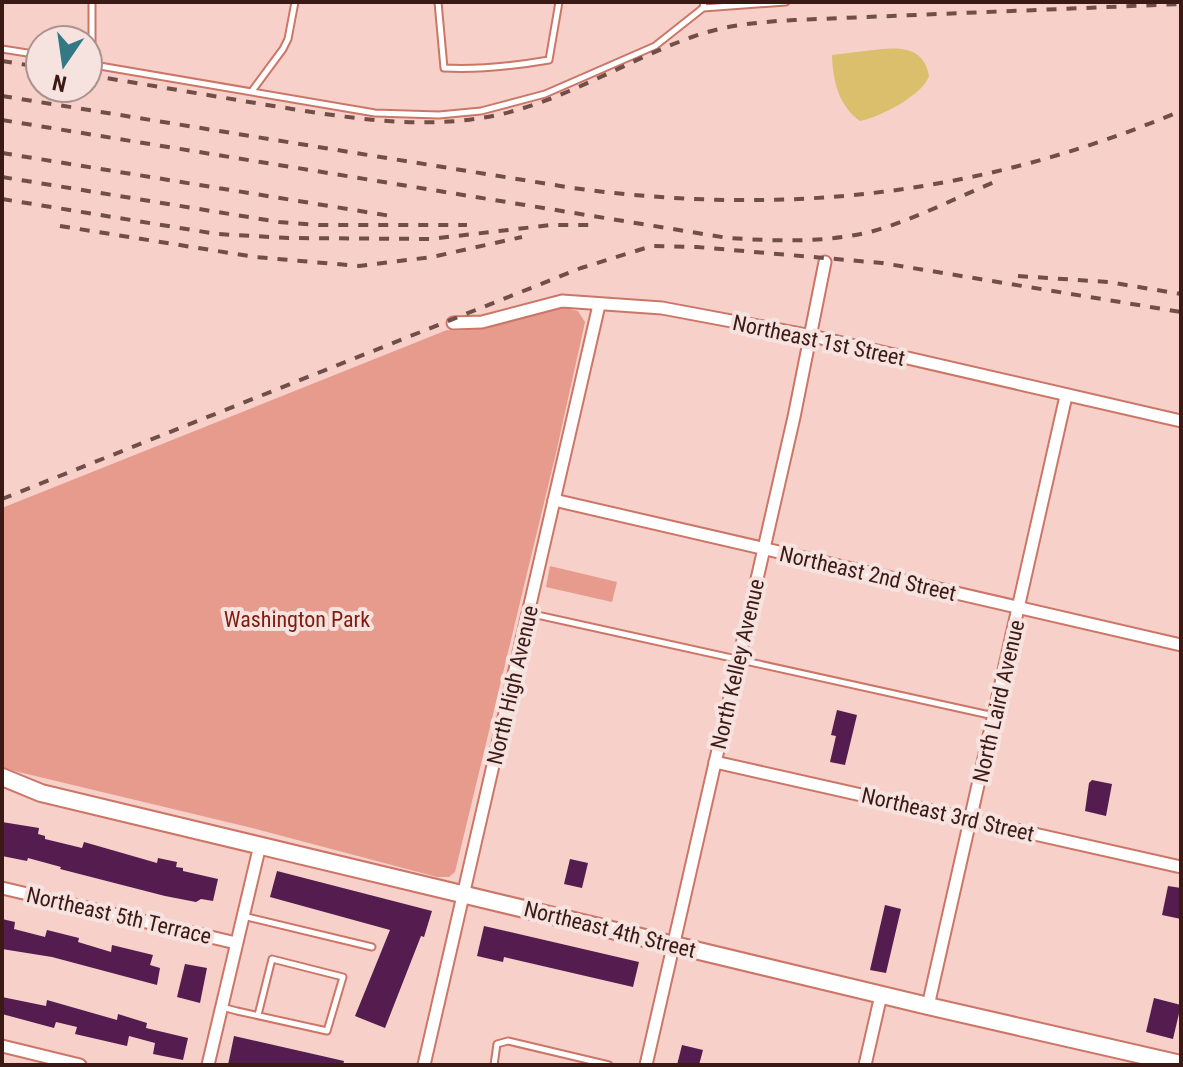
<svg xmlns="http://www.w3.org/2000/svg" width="1183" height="1067" font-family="'Roboto Condensed',sans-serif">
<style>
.green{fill:#e69b8d}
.water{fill:#dcbf6c}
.building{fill:#541c4f}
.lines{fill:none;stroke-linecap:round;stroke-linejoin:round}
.lane-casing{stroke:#cb7667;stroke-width:9}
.street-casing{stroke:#cb7667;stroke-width:15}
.secondary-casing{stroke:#cb7667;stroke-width:20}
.lane{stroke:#fff;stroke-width:5}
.street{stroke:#fff;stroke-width:11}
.secondary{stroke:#fff;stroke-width:16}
.rail{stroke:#724e49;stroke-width:4;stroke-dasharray:10 10;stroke-linecap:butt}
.labels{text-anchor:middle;stroke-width:8;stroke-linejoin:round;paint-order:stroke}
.street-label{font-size:22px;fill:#3b1914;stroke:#f6e2df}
.park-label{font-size:22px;fill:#811b0e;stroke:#f6e2df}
</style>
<rect width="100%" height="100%" fill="#f6d0c9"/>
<g class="green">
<path d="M 561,307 L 578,311 L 585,322 L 556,453 L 455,872 L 449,877 L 437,877 L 248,827 L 2,768 L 2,508 L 447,330 C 485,334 524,314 561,307 Z"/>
<path d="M 550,566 L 617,582 L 612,602 L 546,587 Z"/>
</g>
<path class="water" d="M 882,49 C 906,47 924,50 929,76 C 923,95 880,117 860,121 C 838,105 833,81 832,55 Z"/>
<g class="building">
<path d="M 837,710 L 857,715 L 845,765 L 830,762 L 836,736 L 831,735 Z"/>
<path d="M 1092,780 L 1112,784 L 1106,816 L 1085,811 L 1089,783 Z"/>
<path d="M 2,822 L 39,828 L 38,834 L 45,836 L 45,839 L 82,848 L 84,842 L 157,863 L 158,858 L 177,862 L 176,867 L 183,868 L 183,871 L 218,879 L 213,901 L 201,899 L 196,902 L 165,896 L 60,869 L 61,867 L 28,858 L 27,861 L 2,856 Z"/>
<path d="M 570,859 L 588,863 L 582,888 L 564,884 Z"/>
<path d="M 277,871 L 432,911 L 424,937 L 421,936 L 385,1028 L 355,1016 L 390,930 L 270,897 Z"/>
<path d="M 1168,886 L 1181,888 L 1181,919 L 1162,915 Z"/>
<path d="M 885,905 L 901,909 L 886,973 L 870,970 Z"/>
<path d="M 2,919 L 15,922 L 14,929 L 45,937 L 47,930 L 79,938 L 78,942 L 111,952 L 112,945 L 153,955 L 150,965 L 160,968 L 157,985 L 52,957 L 2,949 Z"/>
<path d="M 484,926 L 639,962 L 633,987 L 504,957 L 503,962 L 477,956 Z"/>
<path d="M 185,964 L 207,968 L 200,1003 L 177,997 Z"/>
<path d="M 2,997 L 46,1006 L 47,1000 L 117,1020 L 118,1014 L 147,1023 L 146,1028 L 188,1038 L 183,1060 L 153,1054 L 155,1043 L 129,1036 L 127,1046 L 75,1034 L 77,1027 L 56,1022 L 54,1028 L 2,1014 Z"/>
<path d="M 1154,998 L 1181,1005 L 1173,1039 L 1146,1032 Z"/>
<path d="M 234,1036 L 344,1061 L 343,1065 L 228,1065 Z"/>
<path d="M 682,1045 L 703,1050 L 699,1065 L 677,1065 Z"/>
</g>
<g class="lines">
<defs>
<g id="lane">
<path d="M 92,2 L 92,64"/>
<path d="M 438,2 L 444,68 C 480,70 514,66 549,60 L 559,2"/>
<path d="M 704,2 L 703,8 L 786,2"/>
<path d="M 2,49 L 40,55"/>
<path d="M 88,64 L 375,113 L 439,115 L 481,111 L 545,94 L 655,46 L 703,8"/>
<path d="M 252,91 L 283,49 L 288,39 L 295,2"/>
<path d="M 528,613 L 994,716"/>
<path d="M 243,916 L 372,947"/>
<path d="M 222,1007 L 237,1011 L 327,1031 L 343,977 L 272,959 L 258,1015"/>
<path d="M 494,1065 L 497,1044 L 508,1041 L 609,1065"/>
</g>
<g id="street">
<path d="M 453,323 L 482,322 L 562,301 L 662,308 L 812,336 L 1181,421"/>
<path d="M 554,500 L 1181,645"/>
<path d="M 715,762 L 1181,867"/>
<path d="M 2,888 L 236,943"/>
<path d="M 928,1006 L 1066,396"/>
<path d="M 2,1046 L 80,1065"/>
<path d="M 208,1065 L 260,845"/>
<path d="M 424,1065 L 599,305"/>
<path d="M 646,1065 L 794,417 L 825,262"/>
<path d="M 865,1065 L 881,995"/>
</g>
<path id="secondary" d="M 2,777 L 41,793 L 928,1006 L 1181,1064"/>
</defs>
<use href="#lane" class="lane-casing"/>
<use href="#street" class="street-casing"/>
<use href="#secondary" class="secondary-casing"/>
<use href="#lane" class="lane"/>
<use href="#street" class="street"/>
<use href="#secondary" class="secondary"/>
<g class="rail">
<path d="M 2,61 L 40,67"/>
<path d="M 88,75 C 148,85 208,95 267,105 C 345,117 423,132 502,114 C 569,98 628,60 692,37 C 725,25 759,22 794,20 L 1181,4"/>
<path d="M 2,96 L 573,188 C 788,217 980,195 1181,111"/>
<path d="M 2,120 L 728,238 C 776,241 823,243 870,232 C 914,220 955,198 997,181"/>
<path d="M 2,153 L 391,216"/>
<path d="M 2,177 L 279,222 L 319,225 L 467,225"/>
<path d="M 2,199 L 217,234 L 289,238 L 430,239 L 551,225 L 594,225"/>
<path d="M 60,226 L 255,257 L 359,266 L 432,257 L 522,237"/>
<path d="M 1018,276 L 1108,282 L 1181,294"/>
<path d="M 2,499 L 581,268 L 652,246 L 697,247 L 882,263 L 1181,312"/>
</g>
</g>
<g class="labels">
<g class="street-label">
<text transform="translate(819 340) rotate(12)" y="8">Northeast 1st Street</text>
<text transform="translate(868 573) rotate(13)" y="8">Northeast 2nd Street</text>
<text transform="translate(737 664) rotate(-77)" y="8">North Kelley Avenue</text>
<text transform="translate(512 685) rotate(-77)" y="8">North High Avenue</text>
<text transform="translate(998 701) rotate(-77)" y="8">North Laird Avenue</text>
<text transform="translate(948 814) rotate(13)" y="8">Northeast 3rd Street</text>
<text transform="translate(119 915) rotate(13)" y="8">Northeast 5th Terrace</text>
<text transform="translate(610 929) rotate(14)" y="8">Northeast 4th Street</text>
</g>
<g class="park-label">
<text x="297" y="627">Washington Park</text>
</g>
</g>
<rect width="1183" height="1067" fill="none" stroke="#3b1914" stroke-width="8"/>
<g transform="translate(64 64) rotate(193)"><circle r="38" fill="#f6e2df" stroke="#ab928e" stroke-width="2"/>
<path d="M0-6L14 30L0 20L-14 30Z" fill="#327885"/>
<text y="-12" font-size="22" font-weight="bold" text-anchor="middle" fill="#3b1914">N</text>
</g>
</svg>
